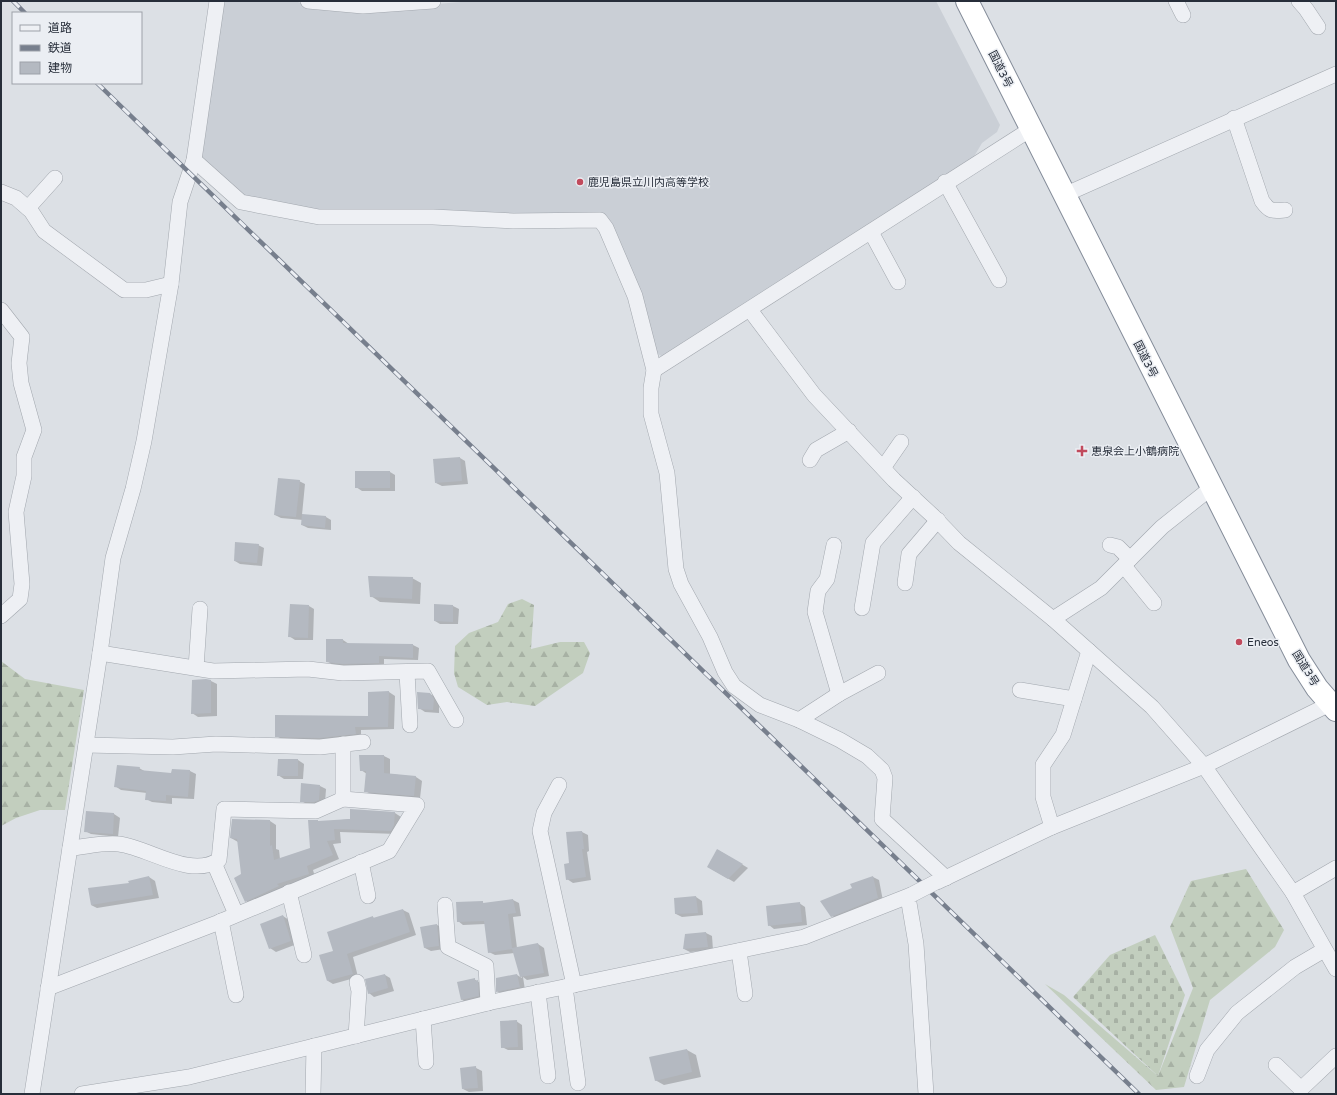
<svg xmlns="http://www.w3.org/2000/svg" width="1337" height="1095" font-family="'Varela Round','Noto Sans JP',sans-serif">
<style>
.built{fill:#cacfd6}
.forest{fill:url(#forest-firs)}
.cemetery{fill:url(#cemetery-stones)}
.shadow{fill:#0003}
.building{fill:#b4b9c1}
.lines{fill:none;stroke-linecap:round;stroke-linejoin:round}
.minor-casing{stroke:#a2a7ae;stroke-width:16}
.trunk-casing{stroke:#858d9a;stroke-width:24}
.minor{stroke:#eef0f4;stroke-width:15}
.trunk{stroke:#fff;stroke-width:22}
.rail-casing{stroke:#777f8d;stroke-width:4.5}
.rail{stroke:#ebeef3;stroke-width:3;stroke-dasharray:9;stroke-linecap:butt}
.minor-bridge-casing{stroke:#a2a7ae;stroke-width:16;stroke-linecap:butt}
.minor-bridge{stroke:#eef0f4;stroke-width:15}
.poi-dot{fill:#c14a5c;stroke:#ebeef3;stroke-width:1.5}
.labels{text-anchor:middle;stroke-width:3;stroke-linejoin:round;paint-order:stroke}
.street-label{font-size:11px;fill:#272e3a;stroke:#ebeef3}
.poi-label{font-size:11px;fill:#272e3a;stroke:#ebeef3;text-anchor:start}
</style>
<defs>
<pattern id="forest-firs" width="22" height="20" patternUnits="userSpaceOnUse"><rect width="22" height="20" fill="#c2cebe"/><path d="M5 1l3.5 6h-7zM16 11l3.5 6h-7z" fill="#a7b1a4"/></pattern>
<pattern id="cemetery-stones" width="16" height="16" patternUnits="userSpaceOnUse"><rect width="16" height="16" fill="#c2cebe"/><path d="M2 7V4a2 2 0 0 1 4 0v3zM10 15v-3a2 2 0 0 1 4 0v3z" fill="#a7b1a4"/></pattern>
</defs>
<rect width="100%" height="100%" fill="#dce0e5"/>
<path class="built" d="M 224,1 L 294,1 L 309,5 L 359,10 L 474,1 L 936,1 L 1000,125 L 997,132 L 982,143 L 972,160 L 663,357 L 653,351 L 606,217 L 330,214 L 243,199 L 199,156 Z"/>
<g class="forest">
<path d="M 522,599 L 534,605 L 531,649 L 560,642 L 584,642 L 590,653 L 583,673 L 535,706 L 507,702 L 487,705 L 458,687 L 454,673 L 455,646 L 469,633 L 498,622 L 508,604 Z"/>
<path d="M 1,661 L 25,679 L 84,690 L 65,810 L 40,810 L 16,818 L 1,826 Z"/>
<path d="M 1246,869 L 1284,930 L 1275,947 L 1210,1000 L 1184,1087 L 1156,1090 L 1045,984 L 1064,995 L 1158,1076 L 1193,988 L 1170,927 L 1191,881 Z"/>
</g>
<path class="cemetery" d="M 1155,935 L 1185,995 L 1158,1076 L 1073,997 L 1110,955 Z"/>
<g class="shadow">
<path d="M 460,458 L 465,461 L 468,484 L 442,486 L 436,483 Z"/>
<path d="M 390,472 L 395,475 L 395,491 L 362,491 L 356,487 Z"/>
<path d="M 299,481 L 305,484 L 302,515 L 326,517 L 331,520 L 331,530 L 308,528 L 302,525 L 303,520 L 281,518 L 275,515 Z"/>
<path d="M 258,545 L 264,548 L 262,566 L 240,564 L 235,561 Z"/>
<path d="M 412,578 L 421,583 L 420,604 L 380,602 L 371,596 Z"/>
<path d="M 309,606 L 314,609 L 313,640 L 295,640 L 289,636 Z"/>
<path d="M 453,606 L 459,609 L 458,624 L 440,624 L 435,621 Z"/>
<path d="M 327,640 L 343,640 L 349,644 L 413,645 L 419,648 L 418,660 L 384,659 L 384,666 L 350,667 L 333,665 L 327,661 Z"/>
<path d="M 193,681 L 211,681 L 217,684 L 217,716 L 198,717 L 192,713 Z"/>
<path d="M 389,692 L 395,696 L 394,729 L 361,730 L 361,737 L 326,741 L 282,739 L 276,736 L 369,717 L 369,693 Z"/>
<path d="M 430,694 L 436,697 L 439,703 L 439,713 L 425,712 L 419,708 Z"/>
<path d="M 384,756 L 390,759 L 390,774 L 416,777 L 422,781 L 420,798 L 371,794 L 365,791 L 367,774 L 361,770 Z"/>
<path d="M 298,760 L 304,764 L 303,779 L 284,779 L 278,775 Z"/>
<path d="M 139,768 L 146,772 L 172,774 L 190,771 L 196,774 L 194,799 L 172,798 L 172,804 L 152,802 L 146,799 L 147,793 L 121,790 L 115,786 Z"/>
<path d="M 320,786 L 326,789 L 325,803 L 307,804 L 301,801 Z"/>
<path d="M 351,810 L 395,813 L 401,817 L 397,834 L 340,832 L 341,843 L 333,844 L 339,859 L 313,870 L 315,877 L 252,905 L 246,901 L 238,842 L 231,838 L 270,821 L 276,825 L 276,849 L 279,850 L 280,859 L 311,849 L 309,821 L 321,822 L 351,819 Z"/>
<path d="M 87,812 L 114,814 L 120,818 L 118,837 L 91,834 L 85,831 Z"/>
<path d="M 582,832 L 588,835 L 589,851 L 587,852 L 591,880 L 573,883 L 567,879 L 570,864 Z"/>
<path d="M 718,850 L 748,868 L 734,882 L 708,867 Z"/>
<path d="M 149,877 L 155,881 L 159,898 L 97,908 L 91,905 L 130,884 Z"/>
<path d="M 873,877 L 879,880 L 883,901 L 838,919 L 832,916 L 853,888 L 852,884 Z"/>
<path d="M 696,897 L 702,901 L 703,915 L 682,917 L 676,914 L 675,899 Z"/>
<path d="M 513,900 L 519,903 L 521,916 L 513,917 L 517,948 L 538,944 L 544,948 L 549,976 L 527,980 L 523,977 L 525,990 L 503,995 L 497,991 L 517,975 L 522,978 L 514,953 L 495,955 L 489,952 L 485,924 L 463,925 L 458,921 L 482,902 L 485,904 Z"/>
<path d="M 799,903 L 805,907 L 807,925 L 774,929 L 769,925 Z"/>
<path d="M 403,910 L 409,913 L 416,935 L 353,957 L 358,977 L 333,984 L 328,981 L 334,952 L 373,917 L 375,919 Z"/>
<path d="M 283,916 L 289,920 L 297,944 L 276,952 L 270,948 Z"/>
<path d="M 437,925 L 443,928 L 444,949 L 431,951 L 425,948 L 421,928 Z"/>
<path d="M 706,933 L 712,936 L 713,950 L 690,952 L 684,949 L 686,935 Z"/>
<path d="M 385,975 L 390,978 L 394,991 L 374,997 L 369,993 Z"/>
<path d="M 474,979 L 480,983 L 484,999 L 468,1003 L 462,1000 Z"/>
<path d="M 516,1021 L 522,1025 L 523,1050 L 508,1050 L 502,1047 Z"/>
<path d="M 687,1050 L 696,1055 L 701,1077 L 664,1085 L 655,1080 Z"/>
<path d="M 476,1068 L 482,1071 L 483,1091 L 469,1092 L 463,1089 Z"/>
</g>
<g class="building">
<path d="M 460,457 L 462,481 L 435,483 L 433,459 Z"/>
<rect x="355" y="471" width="35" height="17"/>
<path d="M 278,478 L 300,480 L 296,517 L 274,515 Z"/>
<path d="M 302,514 L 326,516 L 325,528 L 301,525 Z"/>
<path d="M 235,542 L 259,544 L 257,563 L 234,561 Z"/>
<path d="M 368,576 L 413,577 L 412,599 L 370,597 Z"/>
<path d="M 290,604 L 309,605 L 308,638 L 288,637 Z"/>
<path d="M 434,604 L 453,605 L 453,622 L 434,621 Z"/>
<path d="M 326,639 L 343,639 L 343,643 L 413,644 L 413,658 L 379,656 L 379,663 L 343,664 L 326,662 Z"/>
<path d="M 206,679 L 211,680 L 211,713 L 191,714 L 192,680 Z"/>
<path d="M 389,691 L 388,727 L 355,727 L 356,734 L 320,738 L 275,737 L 275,715 L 368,716 L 368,692 Z"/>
<path d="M 417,692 L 430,693 L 434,699 L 433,710 L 418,709 Z"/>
<path d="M 359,755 L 384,755 L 384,773 L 416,776 L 414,796 L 364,792 L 366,771 L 360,771 Z"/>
<path d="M 278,759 L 298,759 L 298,776 L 277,776 Z"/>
<path d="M 117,765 L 140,767 L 139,770 L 171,773 L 172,769 L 190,770 L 188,797 L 166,795 L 166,801 L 145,800 L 146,791 L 114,787 Z"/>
<path d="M 301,783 L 320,785 L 319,800 L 314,802 L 300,802 Z"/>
<path d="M 350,809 L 395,812 L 394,825 L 391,831 L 334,829 L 335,840 L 327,841 L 333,855 L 307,866 L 309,874 L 277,884 L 279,886 L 245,902 L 234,878 L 241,874 L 237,839 L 230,838 L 232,819 L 270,820 L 270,846 L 272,845 L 274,860 L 310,848 L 308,820 L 318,820 L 318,821 L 350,819 Z"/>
<path d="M 86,811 L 114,813 L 113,834 L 84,832 Z"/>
<path d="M 582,831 L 584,849 L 582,849 L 586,877 L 566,880 L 564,864 L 569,863 L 566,832 Z"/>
<path d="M 717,849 L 743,864 L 728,879 L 707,867 Z"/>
<path d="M 149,876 L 153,895 L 91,905 L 88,888 L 129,883 L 128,881 Z"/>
<path d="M 873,876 L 878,898 L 875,899 L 831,917 L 820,901 L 852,888 L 850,884 Z"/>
<path d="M 696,896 L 698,913 L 675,914 L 674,898 Z"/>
<path d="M 513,899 L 516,913 L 508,914 L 512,948 L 538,943 L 544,973 L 520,977 L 512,949 L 488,953 L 484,921 L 457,922 L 456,902 L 483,901 L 483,903 Z"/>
<path d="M 800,902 L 802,922 L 768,926 L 766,906 Z"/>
<path d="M 403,909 L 410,932 L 347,954 L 353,974 L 327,981 L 319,955 L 333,951 L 327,932 L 373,916 L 373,918 Z"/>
<path d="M 283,915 L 291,941 L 269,949 L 260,924 Z"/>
<path d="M 437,924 L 439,946 L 424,948 L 420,927 Z"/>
<path d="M 706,932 L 708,947 L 683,949 L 685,934 Z"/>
<path d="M 385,974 L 388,988 L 368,994 L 365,979 Z"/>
<path d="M 517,974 L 520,987 L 496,992 L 496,978 Z"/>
<path d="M 475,978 L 475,981 L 478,980 L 479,996 L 461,1000 L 457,982 Z"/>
<path d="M 517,1020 L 518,1047 L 501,1048 L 500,1021 Z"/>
<path d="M 687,1049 L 692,1072 L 655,1081 L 649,1057 Z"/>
<path d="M 476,1066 L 478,1088 L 462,1089 L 460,1068 Z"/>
</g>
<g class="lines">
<defs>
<g id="minor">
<path d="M 308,1 L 363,6 L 433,1"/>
<path d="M 1176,1 L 1183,15"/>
<path d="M 1299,1 L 1306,9 L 1318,27"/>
<path d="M 1234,118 L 1262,201 C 1270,212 1272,211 1285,210"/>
<path d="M 194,160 L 241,202 L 319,217 L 433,217 L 513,221 L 600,220 L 606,228 L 635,296 L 654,370 L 651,388 L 651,414 L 667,473 L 676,569 L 681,584 L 710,637 L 725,672 L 734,686 L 760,705 L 799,720 L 840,740 L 867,756 L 882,770 L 885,778 L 882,819 L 946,878"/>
<path d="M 945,182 L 999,280"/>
<path d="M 1,192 L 16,198 L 31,211 L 44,231 L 124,290 L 146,290 L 171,284"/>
<path d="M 1064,195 L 1336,74"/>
<path d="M 28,208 L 55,178"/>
<path d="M 871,232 L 898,282"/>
<path d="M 1,310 L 22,337 L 19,363 L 21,383 L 34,430 L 24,457 L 24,476 L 16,512 L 22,584 L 20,599 L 1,616"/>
<path d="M 750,310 L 814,395 L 894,480 L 933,516 L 959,543 L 1053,619"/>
<path d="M 654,370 L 1031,129"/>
<path d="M 810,460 L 816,450 L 849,431"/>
<path d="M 883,468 L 901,442"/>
<path d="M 1211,488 L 1162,527 L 1101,588 L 1053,619 L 1152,707 L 1204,766 L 1293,893 L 1336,969"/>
<path d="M 834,545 L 827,579 L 818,591 L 815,612 L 839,694"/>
<path d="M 1110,545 L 1118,547 L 1130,559"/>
<path d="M 1124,566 L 1154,603"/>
<path d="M 905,583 L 909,554 L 938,520"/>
<path d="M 862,608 L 873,543 L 913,497"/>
<path d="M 100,653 L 213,671 L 308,669 L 343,673 L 428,671 L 456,720"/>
<path d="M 196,668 L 200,609"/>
<path d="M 407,673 L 410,725"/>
<path d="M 1020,690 L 1074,699"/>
<path d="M 799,720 L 839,694 L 878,673"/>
<path d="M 343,744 L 343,799"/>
<path d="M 86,745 L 173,747 L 216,744 L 320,747 L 363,742"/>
<path d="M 559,785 L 544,813 L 540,831 L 574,985"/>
<path d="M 1052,827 L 1043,797 L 1043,765 L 1063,735 L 1089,651"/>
<path d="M 361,862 L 368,896"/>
<path d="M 214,863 L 236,914"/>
<path d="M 937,882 L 1052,827 L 1204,766 L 1336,701"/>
<path d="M 289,892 L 304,955"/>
<path d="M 1293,893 L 1336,868"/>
<path d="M 908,897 L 916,944 L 926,1094"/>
<path d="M 445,905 L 448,947 L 486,966 L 488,1003"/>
<path d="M 221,921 L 236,995"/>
<path d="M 739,951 L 745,994"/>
<path d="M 565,987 L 578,1083"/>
<path d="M 48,988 L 217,923 L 389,851 L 417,805 L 343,799 L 316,811 L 224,809 L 219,860 C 190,879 150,848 119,844 C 104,842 85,847 70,848"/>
<path d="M 538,992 L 548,1076"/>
<path d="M 423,1019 L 426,1062"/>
<path d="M 356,1036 L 359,991 L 357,982"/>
<path d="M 1276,1065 L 1301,1089 L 1336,1056"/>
<path d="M 1197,1076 L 1207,1050 L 1237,1013 L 1295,967 L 1324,950"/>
<path d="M 32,1094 L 100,653 L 113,558 L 133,489 L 144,441 L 171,284 L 180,202 L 194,160 L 217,1"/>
<path d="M 82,1094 L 189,1077 L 492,1002 L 804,937 L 911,895"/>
<path d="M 313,1094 L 314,1046"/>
</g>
<path id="trunk" d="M 967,1 L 1299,660 L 1317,688 L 1336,710"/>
</defs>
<use href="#minor" class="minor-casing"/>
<use href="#trunk" class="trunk-casing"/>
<use href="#minor" class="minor"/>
<use href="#trunk" class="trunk"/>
<defs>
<g id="rail">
<path d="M 13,1 L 25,13"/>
<path d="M 97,83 L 1139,1094"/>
</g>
</defs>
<use href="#rail" class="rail-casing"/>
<use href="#rail" class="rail"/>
<defs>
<path id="minor-bridge" d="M 911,895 L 936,882"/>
</defs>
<use href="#minor-bridge" class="minor-bridge-casing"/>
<use href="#minor-bridge" class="minor-bridge"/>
</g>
<g class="poi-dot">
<circle cx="580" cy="182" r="4"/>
<path d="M1080 445h4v4h4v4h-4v4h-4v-4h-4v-4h4z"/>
<circle cx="1239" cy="642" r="4"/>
</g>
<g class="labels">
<g class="street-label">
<text transform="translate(1001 69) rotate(63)" y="4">国道3号</text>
<text transform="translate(1146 359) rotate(63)" y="4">国道3号</text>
<text transform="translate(1306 668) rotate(58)" y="4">国道3号</text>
</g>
<g class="poi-label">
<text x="588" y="186">鹿児島県立川内高等学校</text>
<text x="1091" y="455">恵泉会上小鶴病院</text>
<text x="1247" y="646">Eneos</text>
</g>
</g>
<rect width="1337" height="1095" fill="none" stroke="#272e3a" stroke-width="4"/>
<rect x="12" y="12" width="130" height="72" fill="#ebeef3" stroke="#9da1a9"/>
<rect x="20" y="25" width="20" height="6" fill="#eef0f4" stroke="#9da1a9"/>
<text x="48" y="32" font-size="12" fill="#272e3a">道路</text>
<rect x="20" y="45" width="20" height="6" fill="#777f8d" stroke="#9da1a9"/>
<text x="48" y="52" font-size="12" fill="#272e3a">鉄道</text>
<rect x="20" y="62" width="20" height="12" fill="#b4b9c1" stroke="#9da1a9"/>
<text x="48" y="72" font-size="12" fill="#272e3a">建物</text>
</svg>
